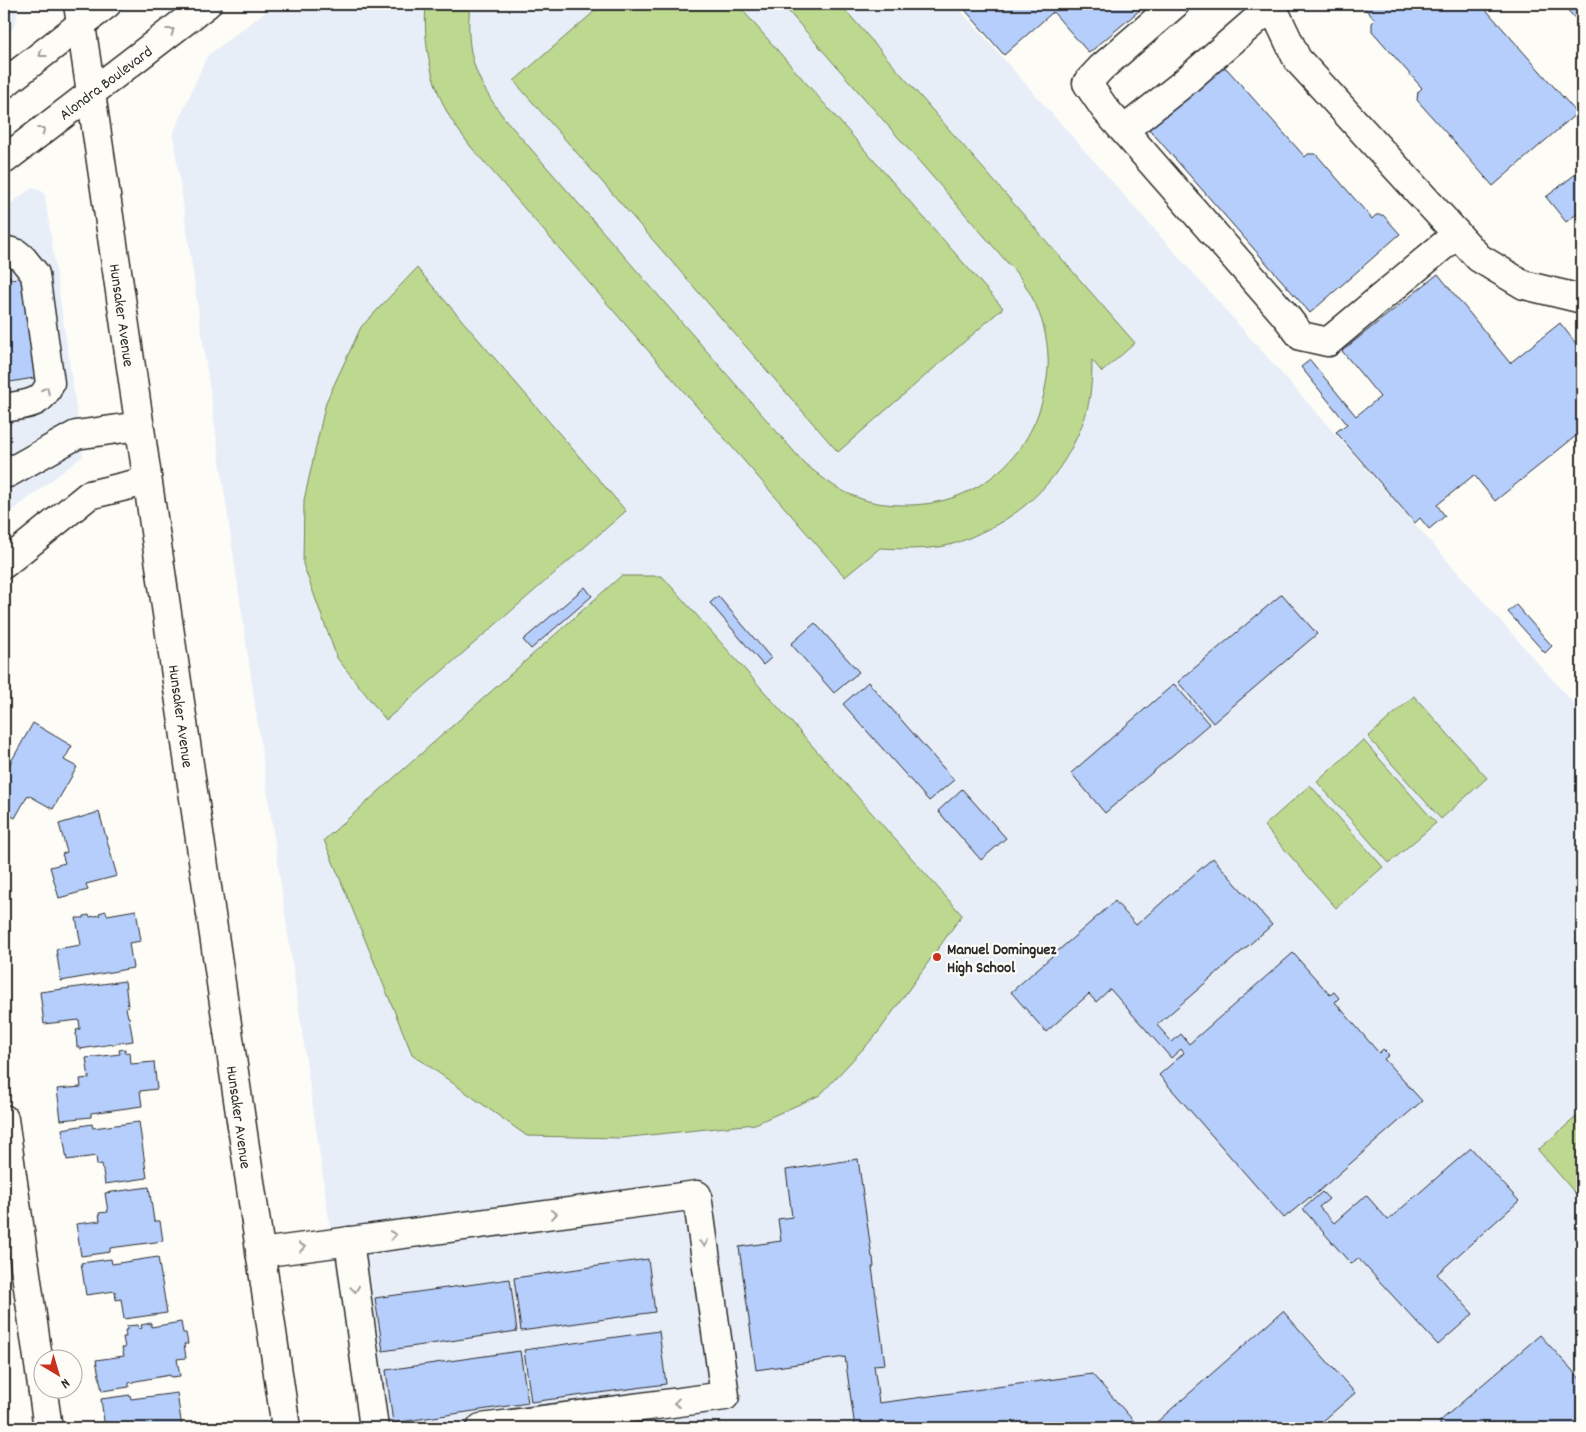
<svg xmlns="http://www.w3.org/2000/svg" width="1586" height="1432" font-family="Dekko,sans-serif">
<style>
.built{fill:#e7eef8}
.green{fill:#bdd88f;stroke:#74825d}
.building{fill:#b5cefc;stroke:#2b2b2b}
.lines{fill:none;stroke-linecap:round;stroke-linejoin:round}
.minor-casing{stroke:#2b2b2b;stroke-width:31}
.major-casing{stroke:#2b2b2b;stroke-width:31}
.minor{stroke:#fdfcf7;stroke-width:28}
.major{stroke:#fdfcf7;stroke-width:28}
.oneway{stroke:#9e9e9b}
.poi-dot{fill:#c8321e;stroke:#fdfcf7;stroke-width:2}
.labels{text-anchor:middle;stroke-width:4.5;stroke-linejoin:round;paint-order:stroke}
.street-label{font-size:16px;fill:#2b2b2b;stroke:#fdfcf7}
.poi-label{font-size:16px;font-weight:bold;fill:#2b2b2b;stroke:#fdfcf7;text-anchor:start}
</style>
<rect width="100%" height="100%" fill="#fdfcf7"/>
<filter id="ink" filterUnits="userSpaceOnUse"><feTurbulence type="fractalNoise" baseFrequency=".02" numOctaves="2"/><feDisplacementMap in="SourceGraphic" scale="10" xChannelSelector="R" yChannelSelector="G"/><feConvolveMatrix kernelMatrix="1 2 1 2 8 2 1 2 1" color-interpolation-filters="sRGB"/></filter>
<g filter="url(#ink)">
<g class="built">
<path d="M 4,4 L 18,4 L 19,6 L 16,22 L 11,31 L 4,37 Z"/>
<path d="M 276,4 L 955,4 L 1582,713 L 1582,1428 L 359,1428 L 173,134 L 207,56 Z"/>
<path d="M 34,188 L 43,192 L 45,196 L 83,456 L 4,517 L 4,209 L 29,190 Z"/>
</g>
<g class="green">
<path d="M 426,4 L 470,4 C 465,53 475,80 505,119 L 804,463 C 819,475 835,489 854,496 C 872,504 890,505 909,505 C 975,504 1027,461 1043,398 C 1046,385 1049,370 1048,357 C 1047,327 1036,300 1019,276 L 782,4 L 840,4 L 1135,343 L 1102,372 L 1092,360 C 1092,379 1091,399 1085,417 C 1067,468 1034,508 984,531 C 972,537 959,543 945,546 C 923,550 902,549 880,548 L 845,577 L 471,147 C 463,136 453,124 447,112 C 430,79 423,41 426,4 Z"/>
<path d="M 603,4 L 737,4 L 1003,308 L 838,452 L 514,81 Z"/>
<path d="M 417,268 L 626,511 L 386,720 L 337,658 L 303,564 L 304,500 L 326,402 L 361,327 Z"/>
<path d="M 621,576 L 662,576 L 962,915 L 877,1034 L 820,1095 L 755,1124 L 621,1138 L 527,1136 L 412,1054 L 324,840 Z"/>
<path d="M 1414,696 L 1487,778 L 1441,819 L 1368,737 Z"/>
<path d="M 1363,740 L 1436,823 L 1389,863 L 1317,782 Z"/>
<path d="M 1310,785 L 1383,867 L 1336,908 L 1264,826 Z"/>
<path d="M 1576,1117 L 1582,1124 L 1582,1201 L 1538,1150 Z"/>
</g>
<g class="building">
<path d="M 960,4 L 1147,4 L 1089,53 L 1053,12 L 1004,55 Z"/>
<path d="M 1361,4 L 1481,4 L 1577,113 L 1493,186 L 1417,100 L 1418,92 L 1422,88 L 1372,31 L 1372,23 L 1375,20 Z"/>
<path d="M 1562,4 L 1582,4 L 1582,26 Z"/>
<path d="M 1223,67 L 1227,69 L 1305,157 L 1308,154 L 1316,154 L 1372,219 L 1376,215 L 1383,215 L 1400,234 L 1310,313 L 1149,129 Z"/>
<path d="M 1582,169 L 1582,210 L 1566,222 L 1546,197 Z"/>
<path d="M 1438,274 L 1510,363 L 1560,323 L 1582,351 L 1582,431 L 1495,501 L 1474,475 L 1437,505 L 1445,516 L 1429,529 L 1420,518 L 1415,523 L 1336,432 L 1347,424 L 1301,367 L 1310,360 L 1356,416 L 1380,397 L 1342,351 Z"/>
<path d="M 10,276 L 10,279 L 26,277 L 40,377 L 4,383 L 4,277 Z"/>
<path d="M 585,587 L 592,596 L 531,649 L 523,640 Z"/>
<path d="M 1282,594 L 1317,634 L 1213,723 L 1178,682 Z"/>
<path d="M 718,596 L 771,658 L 763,665 L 710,603 Z"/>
<path d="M 1516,605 L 1552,646 L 1545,653 L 1508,612 Z"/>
<path d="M 815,623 L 859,672 L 834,693 L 791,644 Z"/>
<path d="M 868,682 L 954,780 L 929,801 L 843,704 Z"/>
<path d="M 1174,684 L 1209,724 L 1105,813 L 1071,773 Z"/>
<path d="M 33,723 L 72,746 L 64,760 L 77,767 L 53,809 L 28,795 L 15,818 L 4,812 L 4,774 Z"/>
<path d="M 962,789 L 1006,838 L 981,860 L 938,811 Z"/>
<path d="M 99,812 L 117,876 L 86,884 L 88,890 L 59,898 L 50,867 L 65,863 L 62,854 L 67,852 L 59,824 Z"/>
<path d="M 1213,858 L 1272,925 L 1157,1025 L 1172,1042 L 1181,1034 L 1189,1044 L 1293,953 L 1330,995 L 1334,992 L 1339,998 L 1335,1002 L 1379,1053 L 1383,1049 L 1389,1055 L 1384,1059 L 1422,1101 L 1311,1198 L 1310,1197 L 1284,1218 L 1159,1075 L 1184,1053 L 1181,1049 L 1171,1058 L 1110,989 L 1096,1002 L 1089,994 L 1046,1032 L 1011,992 L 1115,901 L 1136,925 Z"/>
<path d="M 136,910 L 141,941 L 129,943 L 133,968 L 61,981 L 56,949 L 81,945 L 76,918 L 84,918 L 84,916 L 89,915 L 90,917 L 100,915 L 99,913 L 106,911 L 107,915 Z"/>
<path d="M 125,981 L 128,1007 L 126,1008 L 128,1017 L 129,1017 L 133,1041 L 80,1049 L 80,1047 L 77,1047 L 76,1033 L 77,1033 L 76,1030 L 80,1029 L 79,1020 L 44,1024 L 40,992 Z"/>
<path d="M 125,1049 L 125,1053 L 130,1052 L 131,1064 L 154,1062 L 157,1089 L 140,1091 L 142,1106 L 91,1113 L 91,1117 L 61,1120 L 57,1089 L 81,1087 L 80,1079 L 89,1078 L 86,1058 L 120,1054 L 119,1050 Z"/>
<path d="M 139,1122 L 147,1178 L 105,1184 L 102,1164 L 97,1165 L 96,1156 L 67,1160 L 62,1129 L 92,1124 L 93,1128 Z"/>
<path d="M 1471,1148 L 1519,1201 L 1437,1274 L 1473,1314 L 1438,1345 L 1358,1258 L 1351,1264 L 1303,1209 L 1322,1192 L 1329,1199 L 1319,1207 L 1334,1223 L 1366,1195 L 1388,1220 Z"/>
<path d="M 858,1159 L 872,1257 L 873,1257 L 874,1267 L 872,1267 L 885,1364 L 874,1365 L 879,1403 L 1092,1374 L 1140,1428 L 855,1428 L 845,1357 L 756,1370 L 739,1247 L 781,1241 L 778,1219 L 792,1217 L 786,1170 Z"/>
<path d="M 149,1187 L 154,1221 L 160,1221 L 163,1241 L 110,1248 L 110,1252 L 81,1256 L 76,1224 L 100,1221 L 99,1213 L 108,1212 L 105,1193 Z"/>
<path d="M 158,1257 L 167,1313 L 124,1319 L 121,1299 L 116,1300 L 115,1291 L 86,1295 L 81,1263 L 111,1259 L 112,1264 Z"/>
<path d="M 648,1259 L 655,1312 L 521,1331 L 514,1278 Z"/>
<path d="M 510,1279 L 517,1331 L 383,1351 L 375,1298 Z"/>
<path d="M 1283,1311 L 1355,1393 L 1315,1428 L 1150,1428 Z"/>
<path d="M 181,1322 L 183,1333 L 186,1333 L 188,1344 L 184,1344 L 186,1358 L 177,1359 L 180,1376 L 171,1377 L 170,1375 L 136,1381 L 129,1383 L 129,1387 L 102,1391 L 96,1360 L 124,1356 L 122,1348 L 125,1348 L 123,1337 L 126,1337 L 125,1330 L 127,1330 L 127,1326 L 138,1325 L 139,1329 L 142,1328 L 141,1325 L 151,1323 L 151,1327 Z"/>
<path d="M 659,1331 L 666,1384 L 531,1402 L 524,1350 Z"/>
<path d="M 1540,1335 L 1582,1381 L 1582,1428 L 1436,1428 L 1441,1424 L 1439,1422 Z"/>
<path d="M 520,1351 L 528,1403 L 393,1423 L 386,1370 Z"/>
<path d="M 177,1393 L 182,1428 L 105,1428 L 101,1399 L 130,1395 L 131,1399 Z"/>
</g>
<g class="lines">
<defs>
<g id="minor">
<path d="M 78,4 L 286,1428"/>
<path d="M 1175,4 L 1101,68 L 1087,83 L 1105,109 L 1285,315 L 1301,336 L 1328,342 L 1457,234"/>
<path d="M 1271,4 L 1297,59 L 1479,258 L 1524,285 L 1582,299"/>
<path d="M 1124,130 L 1180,86 L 1272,6"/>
<path d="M 4,250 L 16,253 L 23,259 L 35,274 L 50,383 C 42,406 24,404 4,408"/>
<path d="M 4,467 L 8,473 L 76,435 L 139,426"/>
<path d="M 4,564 L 89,495 L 147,481"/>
<path d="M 4,1119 L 48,1428"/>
<path d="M 349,1241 L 374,1428"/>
<path d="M 260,1253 L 697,1195 L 725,1396 L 481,1428"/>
</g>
<g id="major">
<path d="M 4,84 L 107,4"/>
<path d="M 4,160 L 207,4"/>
</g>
</defs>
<use href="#minor" class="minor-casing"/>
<use href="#major" class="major-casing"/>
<use href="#minor" class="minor"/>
<use href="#major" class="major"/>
</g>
<defs><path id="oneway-chevron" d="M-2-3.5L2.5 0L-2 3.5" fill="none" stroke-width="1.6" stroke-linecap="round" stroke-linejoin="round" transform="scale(1.25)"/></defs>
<g class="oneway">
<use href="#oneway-chevron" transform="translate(171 31) rotate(-37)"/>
<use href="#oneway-chevron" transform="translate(42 54) rotate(143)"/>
<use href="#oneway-chevron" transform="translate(42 130) rotate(-38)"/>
<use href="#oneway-chevron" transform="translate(46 390) rotate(-63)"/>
<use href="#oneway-chevron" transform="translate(554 1214) rotate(-8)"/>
<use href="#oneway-chevron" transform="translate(393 1235) rotate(-8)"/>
<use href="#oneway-chevron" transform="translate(704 1243) rotate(82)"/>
<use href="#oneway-chevron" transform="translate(302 1247) rotate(-8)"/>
<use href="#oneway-chevron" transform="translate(355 1289) rotate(82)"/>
<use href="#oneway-chevron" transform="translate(677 1403) rotate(173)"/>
</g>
</g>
<circle class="poi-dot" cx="937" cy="957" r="5"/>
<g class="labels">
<g class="street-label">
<text transform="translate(105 82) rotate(-37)" y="6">Alondra Boulevard</text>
<text transform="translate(123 315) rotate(82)" y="6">Hunsaker Avenue</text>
<text transform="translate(182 716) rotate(82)" y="6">Hunsaker Avenue</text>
<text transform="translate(240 1117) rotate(82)" y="6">Hunsaker Avenue</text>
</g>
<g class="poi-label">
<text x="947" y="954">Manuel Dominguez<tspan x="947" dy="18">High School</tspan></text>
</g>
</g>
<rect width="1586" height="1432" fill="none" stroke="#fdfcf7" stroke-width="20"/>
<rect x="10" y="10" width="1566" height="1412" fill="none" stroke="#2b2b2b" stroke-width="2" filter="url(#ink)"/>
<g transform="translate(58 1374) rotate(142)"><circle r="24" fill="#fdfcf7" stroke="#a9a8a5"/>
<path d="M0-4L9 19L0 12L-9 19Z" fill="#c8321e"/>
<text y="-8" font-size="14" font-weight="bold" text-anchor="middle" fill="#2b2b2b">N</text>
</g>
</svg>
